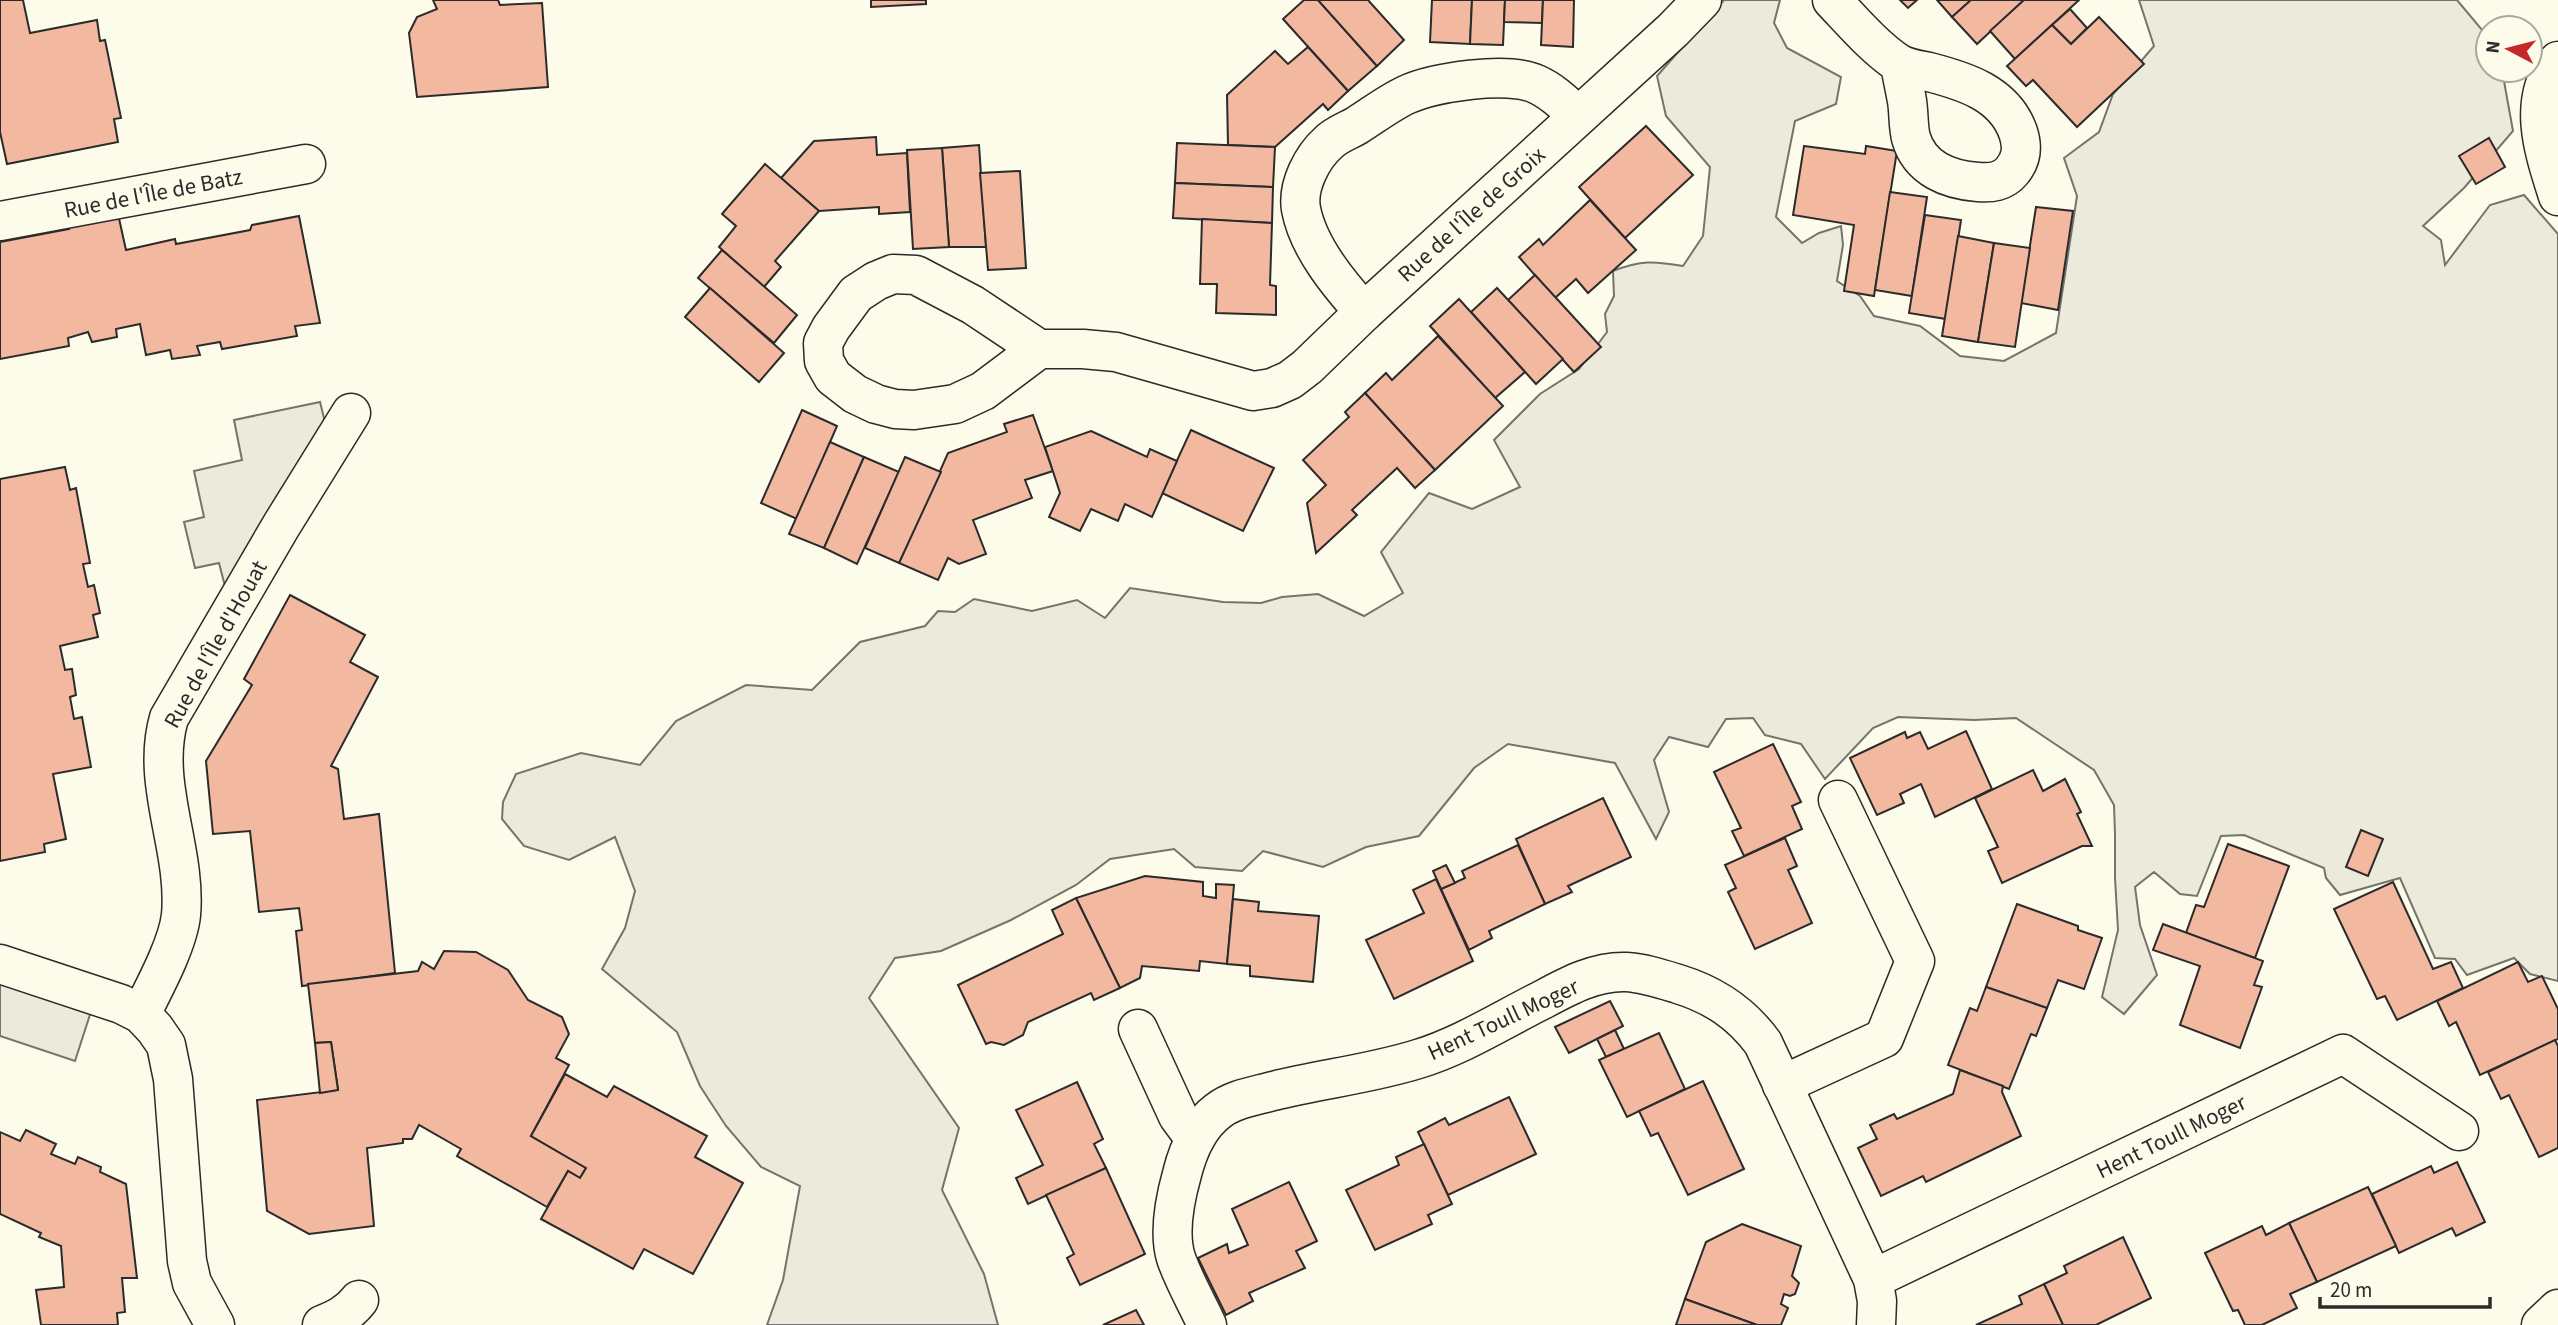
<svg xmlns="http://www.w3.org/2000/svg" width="2558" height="1325" font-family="'Source Sans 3',sans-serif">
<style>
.green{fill:#ecebdb;stroke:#74746e;stroke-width:2}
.parking{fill:#eceadb;stroke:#74746e;stroke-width:2}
.building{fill:#f2b8a0;stroke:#2b2b2b;stroke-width:2}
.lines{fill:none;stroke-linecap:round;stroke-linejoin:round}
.pedestrian-casing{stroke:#2b2b2b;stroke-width:41}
.minor-casing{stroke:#2b2b2b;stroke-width:41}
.tertiary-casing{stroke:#2b2b2b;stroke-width:41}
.pedestrian{stroke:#fdfbea;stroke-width:38}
.minor{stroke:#fdfbea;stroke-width:38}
.tertiary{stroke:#fdfbea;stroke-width:38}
.labels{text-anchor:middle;stroke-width:5;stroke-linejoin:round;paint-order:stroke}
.street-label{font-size:23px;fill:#2b2b2b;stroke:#fdfbea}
</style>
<rect width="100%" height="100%" fill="#fdfbea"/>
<path class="green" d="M 1724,0 L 1780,0 L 1774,23 L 1787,48 L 1841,77 L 1836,104 L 1795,121 L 1776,217 L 1802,243 L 1819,233 L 1841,226 L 1843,245 L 1837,281 L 1860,296 L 1874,316 L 1920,326 L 1960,356 L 2004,361 L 2056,333 L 2077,196 L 2064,158 L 2099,132 L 2113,94 L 2154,46 L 2139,0 L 2457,0 L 2488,37 L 2488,70 L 2502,70 L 2513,131 L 2464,188 L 2423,226 L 2441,240 L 2445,265 L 2490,205 L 2524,195 L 2558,234 L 2558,981 L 2530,974 L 2514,958 L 2467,975 L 2455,959 L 2435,958 L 2400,878 L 2340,895 L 2326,878 L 2324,868 L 2244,835 L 2221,836 L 2197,896 L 2180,894 L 2154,872 L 2135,887 L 2140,925 L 2157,975 L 2124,1014 L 2102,997 L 2118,930 L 2115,878 L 2115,834 L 2114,805 L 2094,770 L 2016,718 L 1974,720 L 1898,717 L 1873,728 L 1825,779 L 1801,744 L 1765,735 L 1753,718 L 1726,719 L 1708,747 L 1669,737 L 1654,760 L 1669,812 L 1656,839 L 1615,763 L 1508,744 L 1474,768 L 1419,836 L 1366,847 L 1323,867 L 1263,851 L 1242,871 L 1195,867 L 1174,849 L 1110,859 L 1076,885 L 1011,920 L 941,951 L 895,958 L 869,998 L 959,1128 L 942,1190 L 984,1274 L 998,1325 L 767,1325 L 783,1280 L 800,1186 L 761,1167 L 726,1126 L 700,1086 L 677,1032 L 602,969 L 625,928 L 635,891 L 615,837 L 569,860 L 524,846 L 502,819 L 503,802 L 516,774 L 581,753 L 640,765 L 676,721 L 746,685 L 812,690 L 860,642 L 925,626 L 938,611 L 955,612 L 974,599 L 1032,611 L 1077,600 L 1105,618 L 1130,588 L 1223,602 L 1261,603 L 1282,597 L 1318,594 L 1364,616 L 1403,593 L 1381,552 L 1429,493 L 1472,509 L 1520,487 L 1494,440 L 1540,394 L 1579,369 L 1607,332 L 1605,314 L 1614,296 L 1613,271 C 1641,260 1654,261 1683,266 L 1703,236 L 1710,167 L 1666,116 L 1657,76 Z"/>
<g class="parking">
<path d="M 320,402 L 328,434 L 228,598 L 219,563 L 195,568 L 184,522 L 204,517 L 194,471 L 242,460 L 234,420 Z"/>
<path d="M 0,964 L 96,996 L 75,1061 L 0,1036 Z"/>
</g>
<g class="building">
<path d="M 0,0 L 23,0 L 30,33 L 97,20 L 100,41 L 105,40 L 121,118 L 114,119 L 118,142 L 7,164 L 0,132 Z"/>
<path d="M 433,0 L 498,0 L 500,5 L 542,3 L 548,87 L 417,97 L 409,33 L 417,17 L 437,9 Z"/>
<path d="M 871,0 L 926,0 L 926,4 L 871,7 Z"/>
<path d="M 1304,0 L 1318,0 L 1377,66 L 1348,91 L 1283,19 Z"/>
<path d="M 1318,0 L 1368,0 L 1404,40 L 1377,66 Z"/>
<path d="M 1432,0 L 1472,0 L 1470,44 L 1430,42 Z"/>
<path d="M 1472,0 L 1505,0 L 1503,45 L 1470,44 Z"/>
<path d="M 1505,0 L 1543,0 L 1542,23 L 1504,22 Z"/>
<path d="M 1543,0 L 1574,0 L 1573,47 L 1541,45 Z"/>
<path d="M 1900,0 L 1917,0 L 1908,8 Z"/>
<path d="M 1937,0 L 1971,0 L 1952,17 Z"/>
<path d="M 1971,0 L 2024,0 L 1977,44 L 1952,17 Z"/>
<path d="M 2024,0 L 2079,0 L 2015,59 L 1990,31 Z"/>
<path d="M 2070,9 L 2087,28 L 2071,44 L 2052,25 Z"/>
<path d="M 2099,17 L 2144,64 L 2077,127 L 2033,80 L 2026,86 L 2007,66 L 2052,25 L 2071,44 Z"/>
<path d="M 1308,47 L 1348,91 L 1328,110 L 1323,104 L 1275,147 L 1228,145 L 1227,95 L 1275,51 L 1288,64 Z"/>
<path d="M 1646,126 L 1693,175 L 1625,238 L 1579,187 Z"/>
<path d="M 876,137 L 877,155 L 907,153 L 910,212 L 879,214 L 879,207 L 819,211 L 781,178 L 814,141 Z"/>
<path d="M 2489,138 L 2505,167 L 2476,184 L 2459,156 Z"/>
<path d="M 1177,143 L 1275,147 L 1273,187 L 1175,183 Z"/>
<path d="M 979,145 L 986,247 L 949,247 L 942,148 Z"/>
<path d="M 1804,146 L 1865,154 L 1866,146 L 1897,151 L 1874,296 L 1844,291 L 1854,225 L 1793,215 Z"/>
<path d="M 942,148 L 949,247 L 913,249 L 907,150 Z"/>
<path d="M 765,164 L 819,211 L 775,261 L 781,267 L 764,287 L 719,247 L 736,226 L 722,214 Z"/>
<path d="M 1020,171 L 1026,268 L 988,270 L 980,173 Z"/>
<path d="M 1175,183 L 1273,187 L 1272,223 L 1173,218 Z"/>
<path d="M 1890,192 L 1927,197 L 1912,296 L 1875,290 Z"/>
<path d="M 1590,200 L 1636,250 L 1588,293 L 1576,279 L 1555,298 L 1519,257 L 1539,239 L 1543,245 Z"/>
<path d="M 2036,207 L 2073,211 L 2058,310 L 2021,303 Z"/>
<path d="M 118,214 L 126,250 L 175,239 L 176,244 L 250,230 L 252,225 L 299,216 L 320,323 L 295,326 L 297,336 L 222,349 L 220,342 L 197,346 L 200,355 L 172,359 L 170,350 L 146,355 L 140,324 L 116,329 L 117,337 L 92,342 L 88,332 L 68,338 L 69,346 L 0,359 L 0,242 L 69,229 L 67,224 Z"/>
<path d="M 1925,215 L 1961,220 L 1946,319 L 1909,313 Z"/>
<path d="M 1202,219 L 1272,223 L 1270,285 L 1276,286 L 1276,315 L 1216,313 L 1217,284 L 1200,284 Z"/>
<path d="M 1958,236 L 1994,243 L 1978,342 L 1942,336 Z"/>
<path d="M 1994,243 L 2030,248 L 2015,347 L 1978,342 Z"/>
<path d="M 722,250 L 797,315 L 774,343 L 698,278 Z"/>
<path d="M 1535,275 L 1601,347 L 1574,372 L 1508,300 Z"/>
<path d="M 710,288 L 784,353 L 759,382 L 685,317 Z"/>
<path d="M 1497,288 L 1563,359 L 1536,384 L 1471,312 Z"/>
<path d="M 1459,299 L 1525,372 L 1495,398 L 1430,326 Z"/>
<path d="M 1438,336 L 1503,406 L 1435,470 L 1365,393 L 1386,373 L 1392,380 Z"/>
<path d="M 1365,393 L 1435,470 L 1415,488 L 1397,468 L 1352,510 L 1357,515 L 1316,553 L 1307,503 L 1326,485 L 1303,460 L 1349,417 L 1345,412 Z"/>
<path d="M 802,410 L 837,426 L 797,519 L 761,503 Z"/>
<path d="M 1033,415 L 1053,471 L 1025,480 L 1032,498 L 973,520 L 986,554 L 959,564 L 948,558 L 938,580 L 899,563 L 948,453 L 1007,432 L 1004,424 Z"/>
<path d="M 1191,430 L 1274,468 L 1243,531 L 1162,493 Z"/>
<path d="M 1091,431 L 1147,457 L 1150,449 L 1177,461 L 1152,517 L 1125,504 L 1118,521 L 1091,509 L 1080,531 L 1049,517 L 1060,493 L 1045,447 Z"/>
<path d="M 830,442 L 864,457 L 824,548 L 789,534 Z"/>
<path d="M 864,457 L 899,472 L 857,564 L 824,548 Z"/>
<path d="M 905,457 L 941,472 L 899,563 L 865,548 Z"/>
<path d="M 65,467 L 70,490 L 76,488 L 90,563 L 83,564 L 88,587 L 94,585 L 100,613 L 93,615 L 98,637 L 60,646 L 65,670 L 72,669 L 76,695 L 70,697 L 74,719 L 82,717 L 91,767 L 53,774 L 66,839 L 44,844 L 45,852 L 0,861 L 0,479 Z"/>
<path d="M 290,595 L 365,635 L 350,662 L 378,677 L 331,766 L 338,769 L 344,819 L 379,814 L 395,973 L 302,986 L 296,931 L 302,930 L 299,908 L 259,912 L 250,831 L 213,834 L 206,761 L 252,685 L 244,679 Z"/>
<path d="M 1966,731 L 1992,789 L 1935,817 L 1921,784 L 1900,794 L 1904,803 L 1877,815 L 1850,758 L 1905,732 L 1907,738 L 1920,732 L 1928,749 Z"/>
<path d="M 1773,744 L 1801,802 L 1792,806 L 1802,829 L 1744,856 L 1732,831 L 1741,828 L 1714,772 Z"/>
<path d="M 2033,770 L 2043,791 L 2065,779 L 2081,812 L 2077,814 L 2092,846 L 2082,846 L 2002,883 L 1988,851 L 1998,847 L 1975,798 Z"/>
<path d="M 1603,798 L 1631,857 L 1568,886 L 1572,892 L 1545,904 L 1516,839 Z"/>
<path d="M 2361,830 L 2383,839 L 2368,876 L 2346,867 Z"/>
<path d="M 1785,838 L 1797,866 L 1788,870 L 1812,923 L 1755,949 L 1728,892 L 1736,888 L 1725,865 Z"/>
<path d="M 2228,844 L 2289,866 L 2255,958 L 2186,933 L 2196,905 L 2204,907 Z"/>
<path d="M 1518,845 L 1545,904 L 1489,931 L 1492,938 L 1469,950 L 1441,889 L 1465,878 L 1462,871 Z"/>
<path d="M 1446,865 L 1455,883 L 1441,889 L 1433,871 Z"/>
<path d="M 1145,876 L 1203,882 L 1203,896 L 1216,898 L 1216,884 L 1234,885 L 1227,964 L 1200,961 L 1199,971 L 1142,966 L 1140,978 L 1120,988 L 1076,898 Z"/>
<path d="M 1436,879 L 1473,961 L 1394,999 L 1366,940 L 1424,913 L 1413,890 Z"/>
<path d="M 2393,882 L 2433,969 L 2451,962 L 2463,988 L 2397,1020 L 2385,996 L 2377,999 L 2334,909 Z"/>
<path d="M 1076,898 L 1120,988 L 1094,1000 L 1091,993 L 1028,1022 L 1023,1035 L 1004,1045 L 991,1042 L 986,1044 L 958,985 L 1063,934 L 1052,910 Z"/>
<path d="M 1233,899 L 1259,902 L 1258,911 L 1319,916 L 1313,982 L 1250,976 L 1250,966 L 1227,964 Z"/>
<path d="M 2017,904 L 2078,926 L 2078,930 L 2102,938 L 2084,989 L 2058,980 L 2047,1008 L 1986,987 Z"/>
<path d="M 2163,924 L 2263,961 L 2254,985 L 2262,987 L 2240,1048 L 2180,1025 L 2200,966 L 2153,950 Z"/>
<path d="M 444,951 L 476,952 L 508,970 L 528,1000 L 562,1017 L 569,1034 L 556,1058 L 569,1065 L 531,1136 L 586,1168 L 580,1178 L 568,1171 L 547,1207 L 457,1156 L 461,1149 L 419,1125 L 412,1139 L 403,1139 L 403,1143 L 367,1148 L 374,1226 L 309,1234 L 267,1211 L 257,1100 L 338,1090 L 331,1042 L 315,1043 L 308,984 L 418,971 L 422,962 L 434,969 Z"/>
<path d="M 2518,962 L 2528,982 L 2542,976 L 2558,1009 L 2558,1039 L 2480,1075 L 2456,1022 L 2449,1026 L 2437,1001 Z"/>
<path d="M 1986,987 L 2047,1008 L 2036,1036 L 2031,1034 L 2009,1089 L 1948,1065 L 1970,1008 L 1977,1011 Z"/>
<path d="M 1610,1001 L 1623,1026 L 1569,1053 L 1555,1027 Z"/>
<path d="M 1615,1030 L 1624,1049 L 1606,1057 L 1597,1039 Z"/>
<path d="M 1659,1033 L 1685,1089 L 1627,1117 L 1599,1060 Z"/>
<path d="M 2555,1040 L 2558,1046 L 2558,1148 L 2539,1157 L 2509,1095 L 2501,1099 L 2488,1072 Z"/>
<path d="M 331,1042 L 338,1090 L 320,1093 L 315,1043 Z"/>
<path d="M 1960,1070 L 2003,1086 L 2002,1092 L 2021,1136 L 1926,1182 L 1923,1176 L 1881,1196 L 1858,1148 L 1877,1139 L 1870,1125 L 1894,1114 L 1897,1119 L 1953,1094 Z"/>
<path d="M 565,1074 L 607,1097 L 614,1086 L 707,1136 L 695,1157 L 743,1183 L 693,1274 L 644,1249 L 633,1269 L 541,1219 L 568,1171 L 580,1178 L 586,1168 L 531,1136 Z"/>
<path d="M 1703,1081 L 1744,1169 L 1688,1195 L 1658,1133 L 1651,1136 L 1639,1111 Z"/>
<path d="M 1077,1082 L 1103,1139 L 1094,1144 L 1106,1168 L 1028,1204 L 1016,1178 L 1043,1165 L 1016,1110 Z"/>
<path d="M 1509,1097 L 1536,1154 L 1448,1195 L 1418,1132 L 1445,1118 L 1449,1125 Z"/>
<path d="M 26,1130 L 56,1144 L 51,1154 L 75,1164 L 78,1157 L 101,1167 L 100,1172 L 126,1184 L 137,1278 L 122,1278 L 125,1312 L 117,1313 L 118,1325 L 41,1325 L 36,1290 L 64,1287 L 61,1246 L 39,1237 L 41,1233 L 0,1214 L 0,1132 L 20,1141 Z"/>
<path d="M 1424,1144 L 1452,1204 L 1428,1215 L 1432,1224 L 1375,1250 L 1346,1190 L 1399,1165 L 1396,1157 Z"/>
<path d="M 2457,1162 L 2485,1222 L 2456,1236 L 2452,1228 L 2399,1253 L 2372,1194 L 2431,1166 L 2434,1173 Z"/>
<path d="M 1106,1168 L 1145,1254 L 1080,1285 L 1067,1258 L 1074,1254 L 1046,1195 Z"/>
<path d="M 1289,1182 L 1317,1241 L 1296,1251 L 1305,1268 L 1249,1293 L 1253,1301 L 1226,1315 L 1198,1258 L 1227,1244 L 1229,1253 L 1248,1245 L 1232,1209 Z"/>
<path d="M 2368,1187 L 2396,1246 L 2317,1282 L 2289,1223 Z"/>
<path d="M 2289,1223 L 2317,1282 L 2290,1294 L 2297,1308 L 2262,1325 L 2245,1325 L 2238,1310 L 2233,1311 L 2205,1253 L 2262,1226 L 2266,1235 Z"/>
<path d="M 1742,1224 L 1801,1246 L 1792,1276 L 1799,1283 L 1795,1294 L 1790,1296 L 1784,1294 L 1781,1304 L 1788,1308 L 1781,1325 L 1757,1325 L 1685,1299 L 1706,1242 Z"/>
<path d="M 2123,1237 L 2151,1298 L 2096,1325 L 2063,1325 L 2044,1284 L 2067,1273 L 2064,1266 Z"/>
<path d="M 2044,1284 L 2063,1325 L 1976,1325 L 2022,1304 L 2019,1296 Z"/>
<path d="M 1685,1299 L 1757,1325 L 1676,1325 Z"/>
<path d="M 1136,1310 L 1144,1325 L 1103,1325 Z"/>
</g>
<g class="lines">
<defs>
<path id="pedestrian" d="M 0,221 L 306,164"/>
<g id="minor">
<path d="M 1832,0 C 1852,21 1874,47 1898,63 C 1906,68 1919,70 1929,72 C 1964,81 2004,93 2018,132 C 2023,147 2022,159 2012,171 C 2003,182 1991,183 1978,182 C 1949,180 1920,169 1911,138 C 1908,127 1909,113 1907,101 C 1905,89 1902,77 1900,64"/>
<path d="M 2558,61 C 2526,101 2544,152 2558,196"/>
<path d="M 1364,312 C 1339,284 1308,247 1301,209 C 1297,186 1312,157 1329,142 C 1336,135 1347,131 1356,126 C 1372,116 1389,103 1406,95 C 1434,82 1508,71 1536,84 C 1552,91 1565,104 1578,116"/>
<path d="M 1039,349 L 983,391 L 955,404 L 914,410 L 895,409 L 876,404 L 855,394 L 833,377 L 824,361 L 823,343 L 831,328 L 856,294 L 876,281 L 893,274 L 916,275 L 973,305 L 1039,349 L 1083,349 L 1116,352 L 1253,391 L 1272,388 L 1290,380 L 1307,367 L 1364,312 L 1673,30 L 1702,0"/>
<path d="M 0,964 L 121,1004 L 141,1014 L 155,1029 L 166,1045 L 173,1079 L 187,1261 L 192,1283 L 215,1325"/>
<path d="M 141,1014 C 154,988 178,944 181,915 C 187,849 150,783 169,718 L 281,526 L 351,413"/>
<path d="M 1138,1029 L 1178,1116 L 1195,1139"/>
<path d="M 1782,1085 L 1884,1038 L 1915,961 L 1838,800"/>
<path d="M 1873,1279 L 2343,1054 L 2459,1131"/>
<path d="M 322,1325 C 337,1319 349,1313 359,1300"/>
<path d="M 1207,1325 C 1197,1303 1184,1281 1176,1258 C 1168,1232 1175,1199 1182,1174 C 1188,1150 1198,1126 1218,1111 C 1233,1099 1255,1096 1273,1091 C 1321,1079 1370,1074 1418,1059 C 1461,1046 1502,1020 1542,1000 C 1568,986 1595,971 1626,972 C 1644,973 1662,979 1678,984 C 1714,995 1741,1013 1763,1043 L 1873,1279 L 1877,1301 L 1876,1325"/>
</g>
<path id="tertiary" d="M 2541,1325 L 2558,1309"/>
</defs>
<use href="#pedestrian" class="pedestrian-casing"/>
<use href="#minor" class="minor-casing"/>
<use href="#tertiary" class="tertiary-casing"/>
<use href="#pedestrian" class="pedestrian"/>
<use href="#minor" class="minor"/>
<use href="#tertiary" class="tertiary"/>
</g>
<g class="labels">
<g class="street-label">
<text transform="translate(153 193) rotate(-11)" y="8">Rue de l'Île de Batz</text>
<text transform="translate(1471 214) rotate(-42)" y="8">Rue de l'Île de Groix</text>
<text transform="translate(215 644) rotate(-61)" y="8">Rue de l'Île d'Houat</text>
<text transform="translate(1503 1019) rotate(-25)" y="8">Hent Toull Moger</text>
<text transform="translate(2171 1136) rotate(-26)" y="8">Hent Toull Moger</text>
</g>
</g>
<g transform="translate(2509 49) rotate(277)"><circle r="33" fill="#fdfbea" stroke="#a9a89e" stroke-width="2"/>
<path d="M0-5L12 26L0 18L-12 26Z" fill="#c62828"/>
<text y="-10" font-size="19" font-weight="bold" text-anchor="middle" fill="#2b2b2b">N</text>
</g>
<path d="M2320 1297v10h170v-10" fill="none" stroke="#2b2b2b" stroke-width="3.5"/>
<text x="2330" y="1297" font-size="21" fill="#2b2b2b" stroke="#fdfbea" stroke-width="5" paint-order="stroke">20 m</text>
</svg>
